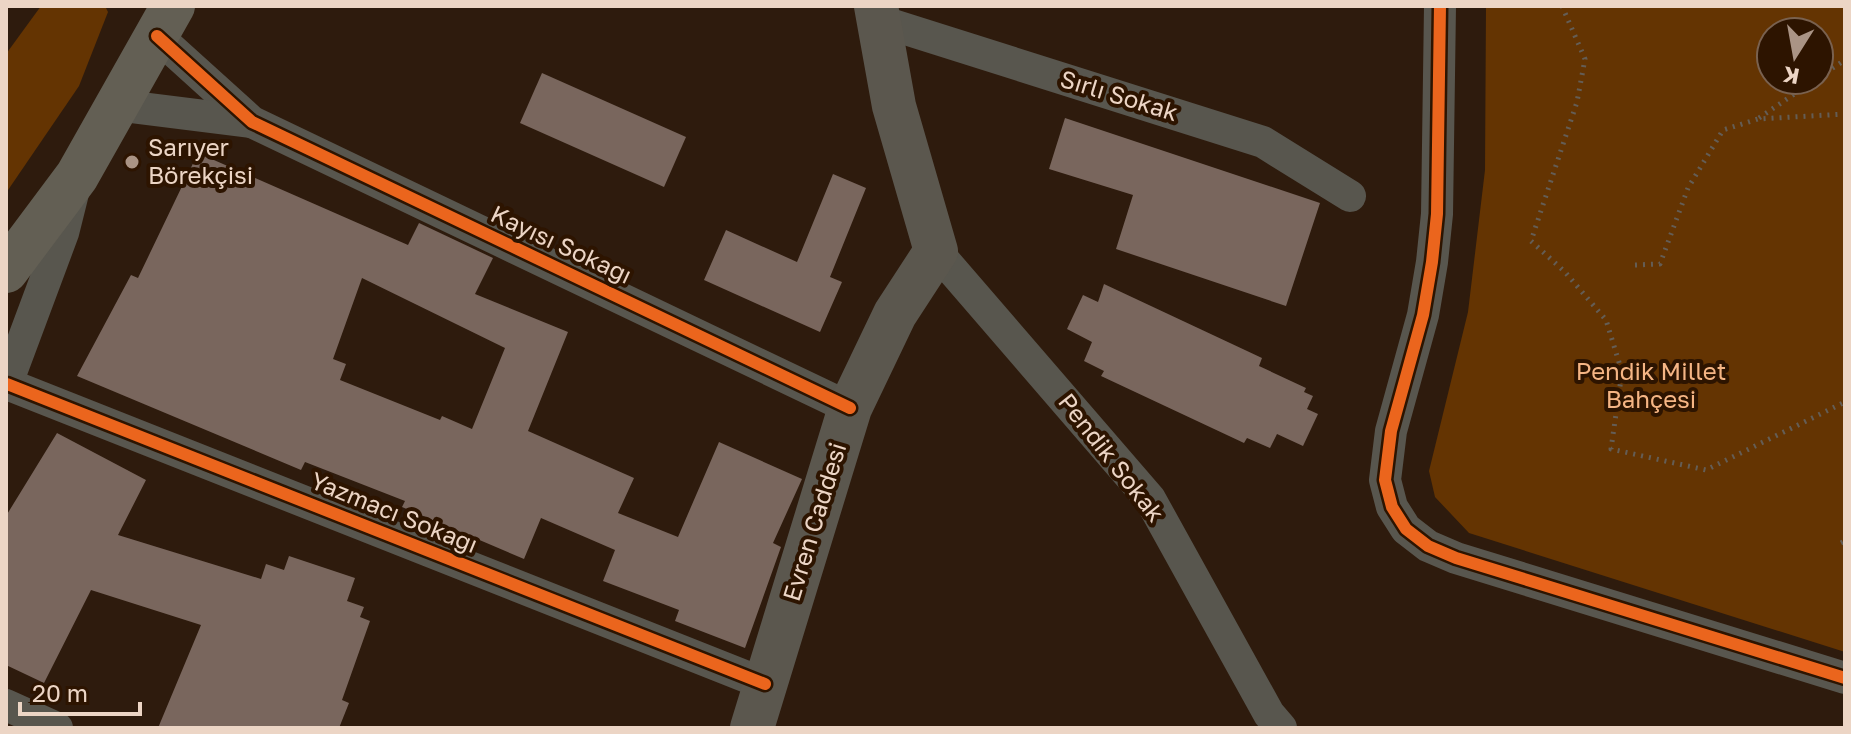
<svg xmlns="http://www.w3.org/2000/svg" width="1851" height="734" font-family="'Golos Text',sans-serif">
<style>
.green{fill:#643402;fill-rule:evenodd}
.building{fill:#79665d;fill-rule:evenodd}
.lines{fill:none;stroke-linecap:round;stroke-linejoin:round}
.path{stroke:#645d55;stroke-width:5;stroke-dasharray:2 6;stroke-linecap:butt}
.street{stroke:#58564e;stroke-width:32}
.secondary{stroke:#5b574e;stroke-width:44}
.primary{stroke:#635f54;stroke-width:44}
.cycleway-casing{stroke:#2d1400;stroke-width:17}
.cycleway{stroke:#eb651d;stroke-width:12}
.poi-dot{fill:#aa9485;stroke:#2d1400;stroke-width:3}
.labels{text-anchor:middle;stroke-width:8;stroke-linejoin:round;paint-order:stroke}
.street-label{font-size:24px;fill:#ecd5c5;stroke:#2d1400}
.poi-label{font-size:24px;fill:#ecd5c5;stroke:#2d1400;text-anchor:start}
.park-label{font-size:24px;fill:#f5b584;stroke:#2d1400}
</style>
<rect width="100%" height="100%" fill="#2e1b0d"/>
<g class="green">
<path d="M 41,6 L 105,6 L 108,12 L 79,86 L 6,193 L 6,54 Z"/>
<path d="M 1486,6 L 1845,6 L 1845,652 L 1469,533 L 1435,497 L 1429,471 L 1468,312 L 1485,170 ZM 1771,32 L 1819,32 L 1819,80 L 1771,80 Z"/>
</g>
<g class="building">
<path d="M 542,73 L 686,137 L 664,187 L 520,123 Z"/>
<path d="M 1065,118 L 1320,203 L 1286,306 L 1116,249 L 1133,195 L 1049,169 Z"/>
<path d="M 198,153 L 408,245 L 419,223 L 493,258 L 475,294 L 568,332 L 528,431 L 634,478 L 618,513 L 678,537 L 719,442 L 802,479 L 773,543 L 781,547 L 745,648 L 675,621 L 679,610 L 603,581 L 615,550 L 541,518 L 524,559 L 402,507 L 405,501 L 305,462 L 301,470 L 77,376 L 131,275 L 138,278 ZM 362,278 L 505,348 L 472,429 L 442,416 L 440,420 L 340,380 L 346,364 L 333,359 Z"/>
<path d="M 833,174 L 866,188 L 830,277 L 842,282 L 820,332 L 704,280 L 726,230 L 797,262 Z"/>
<path d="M 1104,284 L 1262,358 L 1259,366 L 1306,388 L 1304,392 L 1313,396 L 1307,409 L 1318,414 L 1303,446 L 1277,434 L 1270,448 L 1247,438 L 1244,443 L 1101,376 L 1104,371 L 1084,361 L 1092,342 L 1067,329 L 1083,295 L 1098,302 Z"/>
<path d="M 57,433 L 146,480 L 118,535 L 261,579 L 266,564 L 284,570 L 289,556 L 355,578 L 347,601 L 364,607 L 360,617 L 370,621 L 342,700 L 349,703 L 339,728 L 158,728 L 201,625 L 91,590 L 44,683 L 6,665 L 6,516 Z"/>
</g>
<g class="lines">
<g class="path">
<path d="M 1562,6 L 1585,59 L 1577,102 L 1531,241 L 1565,272 L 1606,320 L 1622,372 L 1611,449 L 1706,470 L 1845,402"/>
<path d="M 1819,77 L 1845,60"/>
<path d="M 1759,118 L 1815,80"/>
<path d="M 1635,265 L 1660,264 L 1688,188 L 1723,130 L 1758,119 L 1845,114"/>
<path d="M 1841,543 L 1845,541"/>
</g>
<g class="street">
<path d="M 1440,6 L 1437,214 L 1432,262 L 1423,315 L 1391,431 L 1385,480 L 1392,507 L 1406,529 L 1428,546 L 1456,558 L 1845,678"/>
<path d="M 877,20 L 1263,142 L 1350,196"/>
<path d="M 157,36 L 252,122 L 850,408"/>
<path d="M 116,105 L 252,122"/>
<path d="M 936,251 L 1150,499 L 1269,714 L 1281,728"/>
<path d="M 7,384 L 765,684"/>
<path d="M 6,386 L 63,233 L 74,189"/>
<path d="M 6,705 L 57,728"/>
</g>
<path class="secondary" d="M 752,728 L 850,408 L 895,314 L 936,251 L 894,106 L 876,6"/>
<path class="primary" d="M 6,271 L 77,176 L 173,6"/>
<defs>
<g id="cycleway">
<path d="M 1440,6 L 1437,214 L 1432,262 L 1423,315 L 1391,431 L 1385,480 L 1392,507 L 1406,529 L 1428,546 L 1456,558 L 1845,678"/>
<path d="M 157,36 L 252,122 L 850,408"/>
<path d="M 7,384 L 765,684"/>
</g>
</defs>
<use href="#cycleway" class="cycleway-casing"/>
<use href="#cycleway" class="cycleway"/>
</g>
<circle class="poi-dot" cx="132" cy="162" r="8"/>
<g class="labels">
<g class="street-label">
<text transform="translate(1119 96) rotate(17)" y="8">Sırlı Sokak</text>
<text transform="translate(561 245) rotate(25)" y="8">Kayısı Sokağı</text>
<text transform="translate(1111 458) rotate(52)" y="8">Pendik Sokak</text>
<text transform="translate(394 513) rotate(22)" y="8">Yazmacı Sokağı</text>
<text transform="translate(815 522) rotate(-73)" y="8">Evren Caddesi</text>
</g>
<g class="poi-label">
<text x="148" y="156">Sarıyer<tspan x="148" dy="28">Börekçisi</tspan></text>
</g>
<g class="park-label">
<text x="1651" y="380">Pendik Millet<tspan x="1651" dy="28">Bahçesi</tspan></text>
</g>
</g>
<rect width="1851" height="734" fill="none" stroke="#ecd5c5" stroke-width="16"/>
<g transform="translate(1795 56) rotate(191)"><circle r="38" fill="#2d1400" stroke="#79614f" stroke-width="2"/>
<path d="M0-6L14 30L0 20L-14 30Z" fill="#aa9485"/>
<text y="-12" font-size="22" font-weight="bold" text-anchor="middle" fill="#ecd5c5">K</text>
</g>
<path d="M20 702v12h120v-12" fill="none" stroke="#ecd5c5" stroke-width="4"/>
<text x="32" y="702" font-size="24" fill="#ecd5c5" stroke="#2d1400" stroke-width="6" paint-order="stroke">20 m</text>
</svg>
